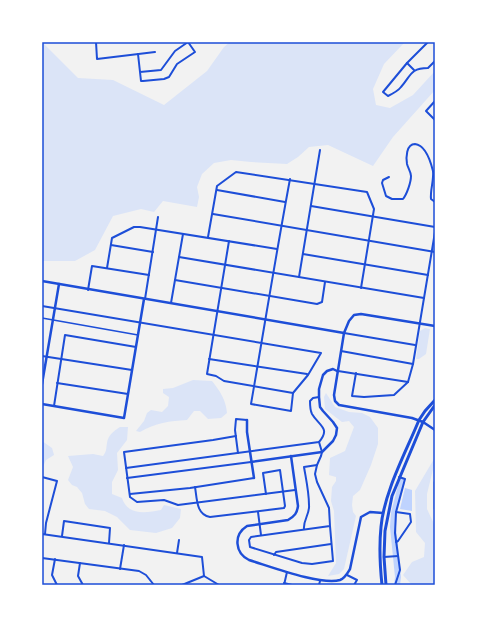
<svg xmlns="http://www.w3.org/2000/svg" width="477" height="627" font-family="'Sofia Sans Condensed',sans-serif">
<style>
.green{fill:#dbe4f7}
.water{fill:#bfd3fe}
.lines{fill:none;stroke-linecap:round;stroke-linejoin:round}
.river{stroke:#bfd3fe;stroke-width:6}
.pedestrian{stroke:#1d4ed8;stroke-width:1.5}
.minor{stroke:#1d4ed8;stroke-width:2}
.tertiary{stroke:#1d4ed8;stroke-width:2.5}
.primary{stroke:#1d4ed8;stroke-width:3}
.neatline{fill:none;stroke:#1d4ed8;stroke-width:1.5}
</style>
<rect width="100%" height="100%" fill="#f2f2f2"/>
<g class="green">
<path d="M 42,42 L 78,78 L 113,80 L 164,105 L 207,71 L 224,47 L 230,42 L 405,42 L 384,64 L 373,89 L 376,105 L 390,108 L 413,95 L 435,71 L 435,90 L 393,137 L 373,166 L 328,145 L 309,147 L 298,157 L 287,164 L 251,162 L 231,160 L 214,163 L 202,174 L 197,187 L 199,197 L 197,207 L 163,201 L 154,212 L 141,209 L 113,216 L 95,250 L 75,261 L 42,261 Z"/>
<path d="M 425,328 L 430,329 L 426,354 L 419,359 L 416,359 L 420,331 Z"/>
<path d="M 193,380 L 212,381 C 220,391 226,400 227,413 L 221,418 L 208,419 L 200,411 L 194,411 L 187,420 C 170,421 155,423 140,432 L 136,431 L 144,421 L 147,413 L 151,410 L 162,412 L 168,406 L 169,397 L 163,393 L 163,389 L 173,388 Z"/>
<path d="M 326,393 L 335,407 L 349,412 L 362,413 L 370,417 L 378,428 L 378,444 L 371,465 L 360,490 L 353,496 L 352,505 L 353,512 L 356,516 L 344,569 L 339,574 L 328,576 L 336,563 L 334,511 L 331,501 L 332,487 L 336,481 L 336,477 L 329,475 L 330,458 L 345,451 L 354,427 L 349,421 L 342,422 L 325,409 L 324,397 Z"/>
<path d="M 120,427 L 128,427 L 127,440 L 117,453 L 118,470 L 112,482 L 112,494 L 122,498 C 128,516 146,513 161,510 L 164,505 L 181,509 L 180,518 L 172,528 L 156,533 L 130,530 L 117,517 L 105,511 L 89,509 L 85,504 L 82,493 L 77,487 L 72,485 L 68,480 L 73,467 L 68,456 L 93,454 L 103,456 C 107,451 106,448 107,443 C 108,435 114,431 120,427 Z"/>
<path d="M 42,441 L 52,448 L 54,455 L 46,460 L 42,469 Z"/>
<path d="M 434,459 L 435,461 L 427,494 L 427,509 L 435,526 L 435,585 L 412,585 L 403,575 L 412,562 L 424,557 L 425,543 L 416,532 L 415,491 Z"/>
</g>
<path class="water" d="M 405,488 L 412,490 L 412,511 L 400,509 Z"/>
<g class="lines">
<path class="river" d="M 397,585 L 398,577 L 393,527 L 394,513 L 402,482"/>
<path class="pedestrian" d="M 42,318 L 138,335"/>
<g class="minor">
<path d="M 96,42 L 97,59 L 155,52"/>
<path d="M 428,42 L 407,63 L 383,92 L 388,96 C 392,94 398,91 401,87 C 411,76 410,68 428,68 L 435,61"/>
<path d="M 138,54 L 141,81 L 143,81 L 164,79 L 169,77 L 177,64 L 195,52 L 188,42 L 175,51 L 161,70 L 140,72"/>
<path d="M 407,63 L 414,70"/>
<path d="M 435,101 L 426,111 L 435,120"/>
<path d="M 389,177 L 383,180 L 382,183 L 386,196 L 392,199 L 403,199 C 407,194 411,182 411,176 C 411,172 408,168 407,164 C 406,158 406,144 415,144 C 426,145 431,163 433,171 C 434,181 430,190 431,199 L 435,202"/>
<path d="M 217,190 L 285,202"/>
<path d="M 311,206 L 435,227"/>
<path d="M 213,214 L 435,252"/>
<path d="M 208,237 L 217,186 L 236,172 L 367,192 L 374,209 L 361,288"/>
<path d="M 229,241 L 207,374 L 216,376 L 224,381 L 293,393"/>
<path d="M 111,245 L 153,252"/>
<path d="M 303,254 L 428,275"/>
<path d="M 179,257 L 424,298"/>
<path d="M 107,268 L 112,238 L 134,227 L 140,227 L 277,249"/>
<path d="M 299,277 L 320,150"/>
<path d="M 175,280 L 317,304 L 322,302 L 325,282"/>
<path d="M 88,290 L 92,266 L 149,275"/>
<path d="M 145,299 L 158,217"/>
<path d="M 171,303 L 183,234"/>
<path d="M 42,306 C 135,321 228,337 321,353 L 308,375 L 293,393 L 291,411 L 251,404 C 264,329 276,254 290,179"/>
<path d="M 344,333 L 415,345"/>
<path d="M 341,351 L 413,364"/>
<path d="M 42,356 L 132,370"/>
<path d="M 209,359 L 307,374"/>
<path d="M 338,371 L 408,382"/>
<path d="M 356,373 L 352,396 L 364,397 L 394,395 L 408,382 L 413,364 L 435,232"/>
<path d="M 57,383 L 128,394"/>
<path d="M 54,406 L 65,335 L 136,347"/>
<path d="M 236,436 L 213,440 L 124,452 L 130,497 L 137,502 L 164,500 L 178,505 L 295,490"/>
<path d="M 319,442 L 322,452 L 321,456 L 317,465 L 315,474 L 317,482 L 329,508 L 330,526 L 251,537 L 249,540 L 250,547 L 302,563 L 312,564 L 333,561 L 330,526"/>
<path d="M 238,453 L 235,430 L 236,419 L 247,420"/>
<path d="M 126,468 L 319,442 C 331,428 319,426 312,414 C 310,410 310,406 310,401 L 313,398 L 319,397"/>
<path d="M 42,477 L 57,481 L 46,523 L 45,534"/>
<path d="M 127,478 L 251,462"/>
<path d="M 195,487 C 197,498 196,515 210,517 L 284,508 L 285,506 L 280,470 L 263,473 L 266,494"/>
<path d="M 130,494 L 190,488 L 254,478"/>
<path d="M 258,512 L 261,535"/>
<path d="M 396,512 L 410,514 L 411,522 L 398,541 L 396,542"/>
<path d="M 304,529 C 303,520 310,514 309,505 C 309,492 306,479 304,467 L 317,465"/>
<path d="M 42,534 L 202,557 L 204,576"/>
<path d="M 62,536 L 64,521 L 110,528 L 109,543"/>
<path d="M 177,553 L 179,540"/>
<path d="M 274,555 L 276,552 L 331,544"/>
<path d="M 384,557 L 398,556"/>
<path d="M 42,558 L 139,571 L 146,575 L 154,585"/>
<path d="M 55,559 L 52,575 L 57,585"/>
<path d="M 80,563 L 78,576 L 83,585"/>
<path d="M 120,569 L 124,545"/>
<path d="M 347,575 L 357,580 L 354,585"/>
<path d="M 204,576 L 219,585"/>
<path d="M 284,583 L 292,585"/>
<path d="M 182,585 L 204,576"/>
<path d="M 284,585 L 287,572"/>
<path d="M 319,585 L 320,581"/>
<path d="M 395,585 L 400,570 L 395,533 L 396,512 L 405,479 L 399,477"/>
</g>
<g class="tertiary">
<path d="M 42,281 L 344,333"/>
<path d="M 435,326 L 361,314 L 354,315 L 349,321 L 344,333 L 334,395 L 335,401 L 339,405 L 412,418 L 423,422 L 435,430"/>
<path d="M 42,384 L 59,284"/>
<path d="M 42,404 L 124,418 L 144,299"/>
<path d="M 247,420 L 247,432 L 254,478"/>
<path d="M 291,456 L 298,506 C 297,513 295,516 288,520 L 247,526 C 233,535 235,553 249,560 C 269,566 322,586 340,580 C 345,578 347,574 350,569 L 361,517 L 370,512 L 383,513"/>
<path d="M 251,462 L 322,452 L 333,441 L 336,435 L 337,428 L 333,422 L 323,411 L 320,407 L 319,397 L 319,389 L 323,375 L 327,371 L 333,369 L 337,371"/>
<path d="M 435,482 L 435,509"/>
</g>
<g class="primary">
<path d="M 382,585 C 380,566 379,546 381,527 C 384,492 406,452 419,420 L 425,411 L 435,400"/>
<path d="M 386,585 L 384,557 L 385,531 L 392,496 L 423,422 L 435,405"/>
</g>
</g>
<rect width="477" height="627" fill="none" stroke="#ffffff" stroke-width="86"/>
<rect x="43" y="43" width="391" height="541" class="neatline"/>
</svg>
